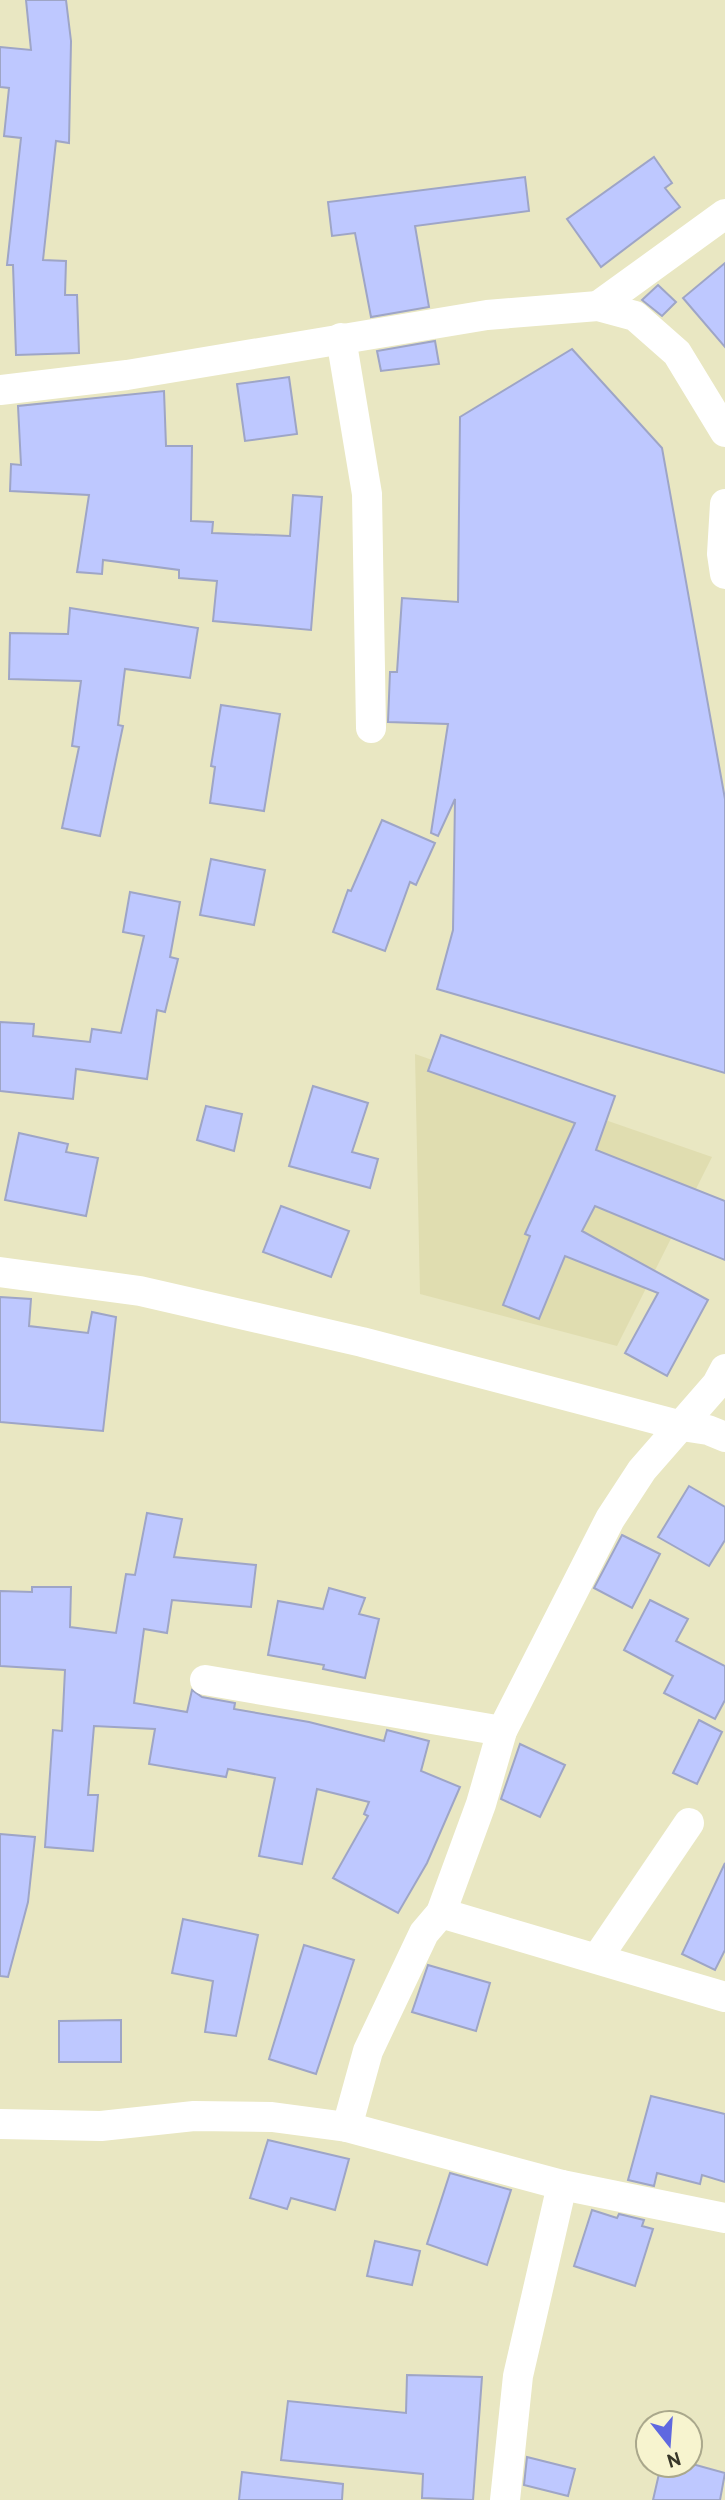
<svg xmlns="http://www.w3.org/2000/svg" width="725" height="2500" font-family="Overpass,sans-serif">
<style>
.built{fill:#e0ddb0}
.building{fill:#bec8ff;stroke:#9ea5c6;stroke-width:2}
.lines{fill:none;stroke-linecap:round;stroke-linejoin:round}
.minor{stroke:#fff;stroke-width:30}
</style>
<rect width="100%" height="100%" fill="#e9e7c2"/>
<path class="built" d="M 415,1054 L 712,1157 L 617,1346 L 420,1294 Z"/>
<g class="building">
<path d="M 26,0 L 66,0 L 71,41 L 69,143 L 56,141 L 43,260 L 66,261 L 65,295 L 77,295 L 79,353 L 16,355 L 13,265 L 7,265 L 21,138 L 4,136 L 9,88 L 0,87 L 0,47 L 31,50 Z"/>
<path d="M 654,157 L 672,183 L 665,188 L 680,207 L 601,267 L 567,219 Z"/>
<path d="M 525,177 L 529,211 L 415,226 L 429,307 L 371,317 L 355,233 L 332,236 L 328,202 Z"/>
<path d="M 725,263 L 725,347 L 683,298 Z"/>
<path d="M 658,285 L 676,302 L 662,316 L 642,300 Z"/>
<path d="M 435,341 L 439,364 L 381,371 L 377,351 Z"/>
<path d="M 572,349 L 662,448 L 725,799 L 725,1073 L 437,989 L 453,930 L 455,799 L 438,836 L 431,833 L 448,724 L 388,722 L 390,672 L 397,672 L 402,598 L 458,602 L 460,417 Z"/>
<path d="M 289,377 L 297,434 L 245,441 L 237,384 Z"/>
<path d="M 164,391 L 166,446 L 192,446 L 191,521 L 213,522 L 212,533 L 290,536 L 293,495 L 322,497 L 311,630 L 213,621 L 217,581 L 179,578 L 179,570 L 103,560 L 102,574 L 77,572 L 89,495 L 10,491 L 11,464 L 21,465 L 18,406 Z"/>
<path d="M 70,608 L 198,628 L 190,678 L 125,669 L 118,725 L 123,726 L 100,836 L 62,828 L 79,747 L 72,746 L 81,681 L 9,679 L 10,633 L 68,634 Z"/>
<path d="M 221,705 L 280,714 L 264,811 L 210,803 L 215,767 L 211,766 Z"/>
<path d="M 382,820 L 435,843 L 416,885 L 410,882 L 385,951 L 333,932 L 348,890 L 351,891 Z"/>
<path d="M 211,859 L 265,870 L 254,925 L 200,915 Z"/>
<path d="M 130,892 L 180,902 L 170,957 L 178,959 L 165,1012 L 157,1010 L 147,1079 L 76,1069 L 73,1099 L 0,1091 L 0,1022 L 34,1024 L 33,1036 L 90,1042 L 92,1029 L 121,1033 L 144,936 L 123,932 Z"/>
<path d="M 441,1035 L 615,1096 L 596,1150 L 725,1201 L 725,1260 L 595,1206 L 582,1231 L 708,1300 L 667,1376 L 625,1353 L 658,1293 L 565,1256 L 539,1319 L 503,1305 L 530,1236 L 525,1234 L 575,1123 L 428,1071 Z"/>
<path d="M 313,1086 L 368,1103 L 352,1152 L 378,1159 L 370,1188 L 289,1166 Z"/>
<path d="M 206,1106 L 242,1114 L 234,1151 L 197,1140 Z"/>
<path d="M 19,1133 L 68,1144 L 66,1152 L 98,1158 L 86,1216 L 5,1200 Z"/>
<path d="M 281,1206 L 349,1231 L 331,1277 L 263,1252 Z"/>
<path d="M 0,1297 L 31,1299 L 29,1326 L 88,1333 L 92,1312 L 116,1317 L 103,1431 L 0,1422 Z"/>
<path d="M 689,1486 L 725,1507 L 725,1540 L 709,1566 L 658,1537 Z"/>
<path d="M 147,1513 L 182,1519 L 174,1557 L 256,1565 L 251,1607 L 172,1600 L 167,1633 L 144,1629 L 134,1703 L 187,1712 L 192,1690 L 202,1697 L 235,1703 L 234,1709 L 309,1722 L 384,1741 L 387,1730 L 429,1741 L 421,1771 L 460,1787 L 427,1863 L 398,1913 L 333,1878 L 368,1816 L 364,1814 L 369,1802 L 317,1789 L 302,1864 L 259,1856 L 275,1778 L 228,1769 L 226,1777 L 149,1764 L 155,1729 L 94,1726 L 88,1795 L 98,1795 L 93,1851 L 45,1847 L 53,1730 L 62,1731 L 65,1670 L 0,1666 L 0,1591 L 32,1592 L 32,1587 L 71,1587 L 70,1627 L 116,1633 L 126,1574 L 135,1575 Z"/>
<path d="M 622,1535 L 660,1554 L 632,1608 L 594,1588 Z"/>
<path d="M 329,1588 L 365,1598 L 359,1614 L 379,1619 L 365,1678 L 323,1669 L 324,1665 L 268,1655 L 278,1601 L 323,1609 Z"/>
<path d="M 650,1600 L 688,1619 L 676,1641 L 725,1666 L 725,1700 L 715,1719 L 664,1693 L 673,1676 L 624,1650 Z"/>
<path d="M 699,1720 L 722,1732 L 697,1784 L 673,1773 Z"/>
<path d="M 520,1744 L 565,1765 L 540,1817 L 501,1799 Z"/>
<path d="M 0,1834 L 35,1837 L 28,1902 L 8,1977 L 0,1976 Z"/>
<path d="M 725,1863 L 725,1950 L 715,1970 L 682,1954 Z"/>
<path d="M 183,1919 L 258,1935 L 236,2036 L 205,2032 L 213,1981 L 172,1973 Z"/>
<path d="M 304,1945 L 354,1960 L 316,2074 L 269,2059 Z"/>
<path d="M 428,1965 L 490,1983 L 476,2031 L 412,2012 Z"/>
<path d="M 121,2020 L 121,2062 L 59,2062 L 59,2021 Z"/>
<path d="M 651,2096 L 725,2114 L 725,2182 L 702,2175 L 700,2184 L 657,2173 L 654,2186 L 628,2180 Z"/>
<path d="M 268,2140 L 349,2159 L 335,2210 L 291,2198 L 287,2209 L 250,2198 Z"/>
<path d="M 450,2173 L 511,2190 L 487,2265 L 427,2244 Z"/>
<path d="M 592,2210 L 617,2218 L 619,2214 L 644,2220 L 642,2226 L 653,2229 L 635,2286 L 574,2266 Z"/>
<path d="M 375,2241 L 420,2251 L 412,2285 L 367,2276 Z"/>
<path d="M 407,2375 L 482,2377 L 473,2500 L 422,2498 L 423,2474 L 281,2460 L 288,2401 L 406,2413 Z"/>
<path d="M 527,2457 L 575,2469 L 568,2496 L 524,2485 Z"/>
<path d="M 661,2465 L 696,2465 L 725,2473 L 720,2500 L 653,2500 Z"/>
<path d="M 242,2472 L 343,2484 L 342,2500 L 239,2500 Z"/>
</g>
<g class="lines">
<g class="minor">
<path d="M 598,306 L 725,214"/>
<path d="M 341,338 L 367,494 L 371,728"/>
<path d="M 0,390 L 127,375 L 487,315 L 598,306 L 635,316 L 677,353 L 725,432"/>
<path d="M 725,504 L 722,554 L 725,574"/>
<path d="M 0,1272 L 140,1291 L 362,1342 L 682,1426 L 708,1430 L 725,1437"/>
<path d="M 205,1680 L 502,1731"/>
<path d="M 441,1913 L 725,1997"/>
<path d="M 598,1957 L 689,1823"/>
<path d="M 0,2124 L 101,2126 L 194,2116 L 272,2117 L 347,2127 L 562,2185 L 725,2218"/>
<path d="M 347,2127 L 368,2051 L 424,1933 L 441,1913 L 481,1804 L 502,1731 L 610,1519 L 642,1470 L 717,1384 L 725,1369"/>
<path d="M 505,2500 L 518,2376 L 562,2185"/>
</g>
</g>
<g transform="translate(669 2444) rotate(163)"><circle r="33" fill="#f7f4cf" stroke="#aaa88c" stroke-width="2"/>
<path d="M0-5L12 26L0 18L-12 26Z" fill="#5f68e0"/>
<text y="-10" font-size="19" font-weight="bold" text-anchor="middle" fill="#373628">N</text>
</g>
</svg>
